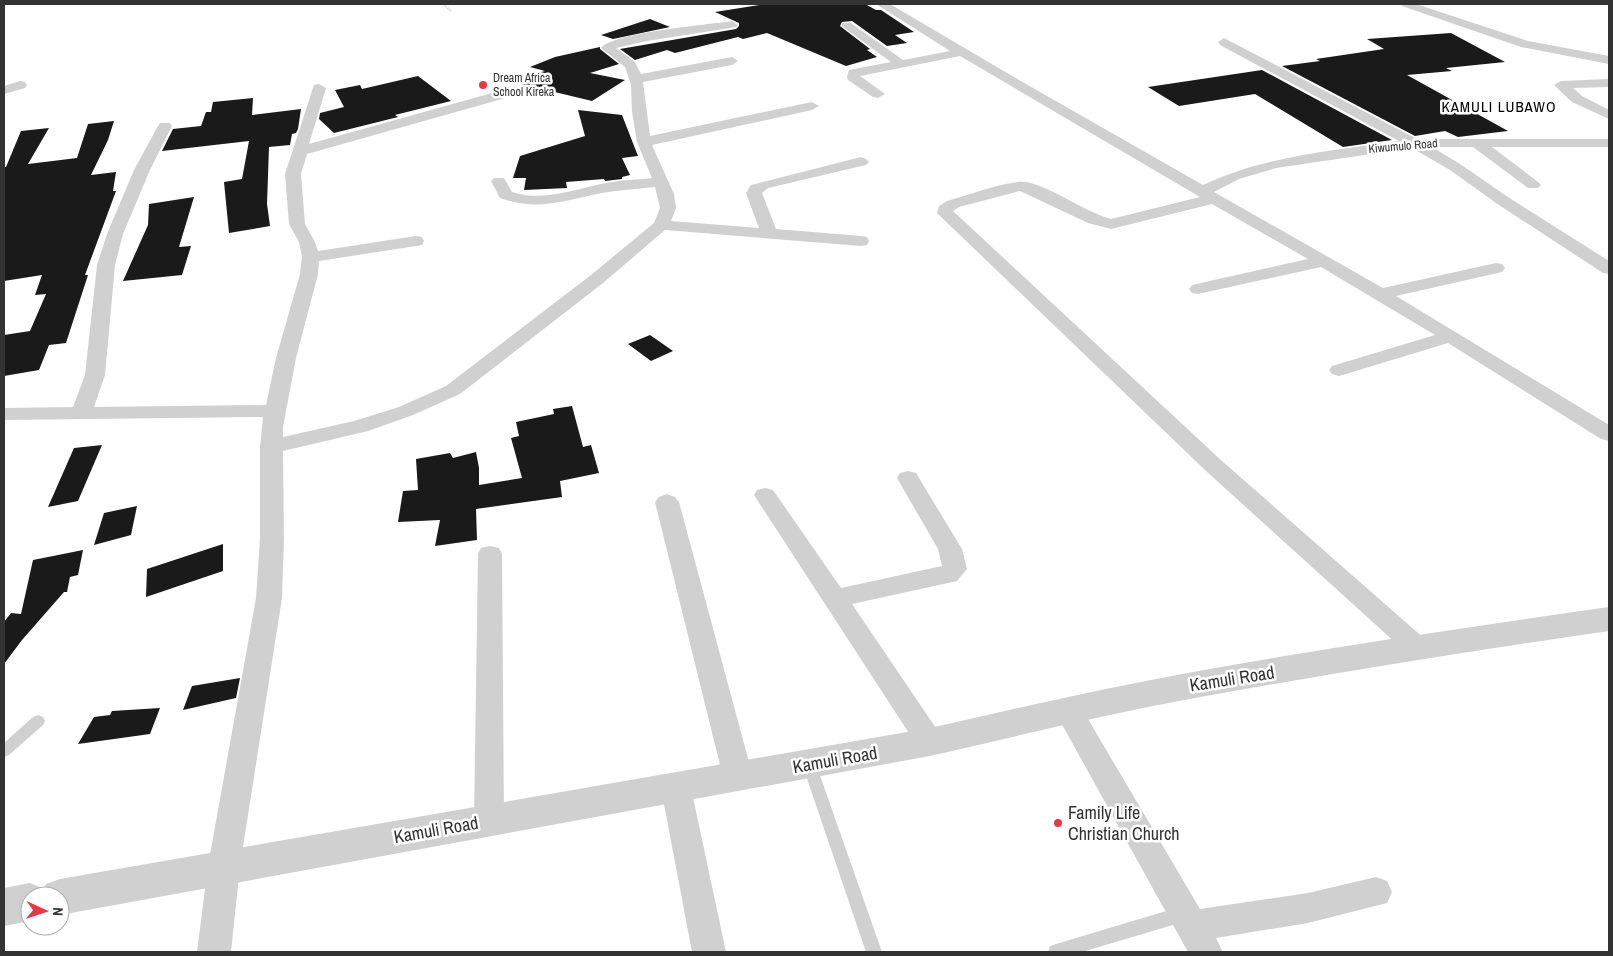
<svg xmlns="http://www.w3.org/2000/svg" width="1613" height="956" font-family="'Archivo Narrow',sans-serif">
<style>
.building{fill:#1a1a1a}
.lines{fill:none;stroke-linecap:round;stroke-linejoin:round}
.path{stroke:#cdcdcd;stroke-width:2;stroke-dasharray:1 1;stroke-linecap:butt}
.service{fill:#d0d0d0;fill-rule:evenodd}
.minor{fill:#d0d0d0;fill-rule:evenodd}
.tertiary{fill:#d0d0d0;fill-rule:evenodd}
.poi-dot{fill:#e63946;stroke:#fff;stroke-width:2}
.labels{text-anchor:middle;stroke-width:5;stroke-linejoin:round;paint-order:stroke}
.far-poi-label{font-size:12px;fill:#333;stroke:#fff;text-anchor:start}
.far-street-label{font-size:12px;fill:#333;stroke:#fff}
.far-quarter-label{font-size:15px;letter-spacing:1px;fill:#000;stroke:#fff}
.near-street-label{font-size:18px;fill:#333;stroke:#fff}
.near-poi-label{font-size:18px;fill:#333;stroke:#fff;text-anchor:start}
</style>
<rect width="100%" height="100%" fill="#fff"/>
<g class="building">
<path d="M 766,4 L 865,4 L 876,10 L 881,10 L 914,32 L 895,35 L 907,43 L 887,46 L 852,21 L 842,22 L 840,26 L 870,49 L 867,50 L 877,57 L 846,66 L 767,33 L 743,39 L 738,37 L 675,53 L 667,50 L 635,60 L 620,49 L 736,29 L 739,26 L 739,23 L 715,12 Z"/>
<path d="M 650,19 L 670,27 L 613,39 L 601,35 Z"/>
<path d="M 1451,33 L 1505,62 L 1446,68 L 1452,71 L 1407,75 L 1508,131 L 1458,137 L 1445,131 L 1415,136 L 1282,66 L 1320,61 L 1316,59 L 1384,49 L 1367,39 Z"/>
<path d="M 600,47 L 600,49 L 619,64 L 590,73 L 625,80 L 592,101 L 509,81 L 545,71 L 530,67 L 555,57 Z"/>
<path d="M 1262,70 L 1392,140 L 1343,147 L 1255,94 L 1179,106 L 1148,87 Z"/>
<path d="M 418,76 L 451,101 L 395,115 L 398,117 L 334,133 L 319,119 L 320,113 L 344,107 L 335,90 L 360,85 L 362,89 Z"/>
<path d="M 253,98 L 252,115 L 301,109 L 298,129 L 296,133 L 292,134 L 290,145 L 269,147 L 267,204 L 270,226 L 229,233 L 224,182 L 242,179 L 249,141 L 162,151 L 173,129 L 201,126 L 206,112 L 211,112 L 213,102 Z"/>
<path d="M 578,110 L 622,115 L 638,156 L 622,158 L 630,175 L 622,177 L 622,179 L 605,181 L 604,179 L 566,182 L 567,188 L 524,190 L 526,178 L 513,178 L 520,156 L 585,136 Z"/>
<path d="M 114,121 L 108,140 L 91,175 L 116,172 L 113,191 L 116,191 L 85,275 L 88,275 L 66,343 L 49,345 L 39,370 L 4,376 L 4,335 L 30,331 L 46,294 L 35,295 L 42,275 L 4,281 L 4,167 L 6,167 L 21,131 L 49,128 L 28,164 L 77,158 L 88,124 Z"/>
<path d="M 194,197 L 179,247 L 191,246 L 182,275 L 123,281 L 148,225 L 149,204 Z"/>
<path d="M 650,335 L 673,351 L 651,361 L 628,344 Z"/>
<path d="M 572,406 L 583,447 L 591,445 L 599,473 L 560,481 L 562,497 L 476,509 L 477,540 L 435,546 L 440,520 L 398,522 L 403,491 L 418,490 L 416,459 L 450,453 L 453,458 L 476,452 L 479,468 L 479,485 L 522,478 L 511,438 L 519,436 L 516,422 L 554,414 L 553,409 Z"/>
<path d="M 102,445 L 78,501 L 48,507 L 74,448 Z"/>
<path d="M 137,506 L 131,535 L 94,545 L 104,513 Z"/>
<path d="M 223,544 L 223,571 L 146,597 L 147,569 Z"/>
<path d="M 83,550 L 78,575 L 70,577 L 67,592 L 64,592 L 22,640 L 4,664 L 4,622 L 11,613 L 21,614 L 33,560 Z"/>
<path d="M 240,678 L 236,698 L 183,710 L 192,686 Z"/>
<path d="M 160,708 L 150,734 L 78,744 L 94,717 L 110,715 L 112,711 Z"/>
</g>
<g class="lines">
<path class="path" d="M 443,4 L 451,11"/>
<g class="service">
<path d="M 38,715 L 43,717 L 45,721 L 43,725 L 9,755 L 4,757 L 4,743 L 33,717 Z"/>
<path d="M 809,758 L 814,760 L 816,764 L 882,952 L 866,952 L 802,764 L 804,760 Z"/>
<path d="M 1183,906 L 1189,909 L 1191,914 L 1189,919 L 1183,922 L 1082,952 L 1048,952 L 1050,946 L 1056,944 Z"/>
</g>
<g class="minor">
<path d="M 876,4 L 890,4 L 1007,73 L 1203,185 C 1264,156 1332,151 1399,141 L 1220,45 L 1218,42 L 1224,38 L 1417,139 L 1609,139 L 1609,147 L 1492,147 L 1538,182 L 1541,185 L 1538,188 L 1528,188 L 1473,147 L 1432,147 L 1460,164 L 1508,197 L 1609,261 L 1609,274 L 1603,273 L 1496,203 L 1450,170 L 1412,148 L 1276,168 L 1239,179 L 1214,192 L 1383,288 L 1496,263 L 1502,264 L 1505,268 L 1502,272 L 1396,296 L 1609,425 L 1609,441 L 1601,439 L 1448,343 L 1346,374 L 1339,376 L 1332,374 L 1329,370 L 1332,366 L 1435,335 L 1321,267 L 1198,294 L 1192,293 L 1189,289 L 1192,285 L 1308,259 L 1212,204 L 1111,229 L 1088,223 L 1020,191 L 959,207 L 953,211 L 1222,461 L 1426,640 L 1430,647 L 1426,654 L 1417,657 L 1408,654 L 1206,471 L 937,213 L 939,206 L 947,201 C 969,195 997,184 1018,182 C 1041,179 1085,213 1111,219 L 1200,197 L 960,56 L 860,76 L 885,94 L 878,98 L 873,97 L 848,80 L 847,77 L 849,70 L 891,62 L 843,27 L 841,25 L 843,23 L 851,23 L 903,60 L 950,51 Z"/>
<path d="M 1400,4 L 1416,4 L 1528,41 L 1609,56 L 1609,64 L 1521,47 L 1402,6 Z"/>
<path d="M 732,21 L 738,25 L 736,27 L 647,41 L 616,48 L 635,62 L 641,74 L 732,57 L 738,61 L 732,65 L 643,82 L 650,136 L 812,102 L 819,106 L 812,110 L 652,145 L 674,194 L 676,208 L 671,221 L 759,228 L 746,193 L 751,185 L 861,157 L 866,159 L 869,162 L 866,165 L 768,188 L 762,193 L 776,229 L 861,236 L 867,237 L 869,241 L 867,245 L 861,246 L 665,230 L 603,283 L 460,394 L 413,415 L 368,431 L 283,451 L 284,539 L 282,598 L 240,866 L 231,952 L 197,952 L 208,866 L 256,598 L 260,539 L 260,447 L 263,417 L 4,420 L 4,408 L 73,407 L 85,375 L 97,265 L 107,234 L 134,170 L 158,126 L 160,123 L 170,123 L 172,126 L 150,170 L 123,234 L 115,265 L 105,375 L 94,407 L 266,405 L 276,358 L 300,274 L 302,257 L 299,242 L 289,224 L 285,174 L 314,85 L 319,84 L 326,88 L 309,144 L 510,88 L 515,87 L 522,91 L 520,94 L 307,154 L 301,174 L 305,224 L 315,242 L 318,251 L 416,236 L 422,237 L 424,241 L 422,245 L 416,246 L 319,261 L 318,274 L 296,358 L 283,427 L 283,437 L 354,421 L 399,407 L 446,386 L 591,275 L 654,223 L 660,208 L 655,187 C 638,189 619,190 602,193 C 565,200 538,212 500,198 L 491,181 L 494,178 L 504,178 L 512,192 C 542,202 572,190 601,184 C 618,180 635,180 652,178 L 637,142 L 632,112 L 631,85 L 625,67 L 601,48 C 614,32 708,25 732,21 Z"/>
<path d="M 1609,79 L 1609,87 L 1573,88 L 1582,96 L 1609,110 L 1609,119 L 1572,102 L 1554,85 L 1561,81 Z"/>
<path d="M 20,81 L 25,82 L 27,85 L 25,88 L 4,94 L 4,86 Z"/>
<path d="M 908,471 L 916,473 L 919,478 L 962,549 L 967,569 L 957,581 L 852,604 L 940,734 L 944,742 L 940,750 L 930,754 L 920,750 L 754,495 L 757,490 L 765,488 L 773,490 L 841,588 L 942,566 L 938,549 L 897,478 L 900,473 Z"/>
<path d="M 667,494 L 675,497 L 679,502 L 753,777 L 748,786 L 738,790 L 728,786 L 723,777 L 655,502 L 659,497 Z"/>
<path d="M 490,546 L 499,548 L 502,554 L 504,821 L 500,830 L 489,834 L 478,830 L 474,821 L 478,554 L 481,548 Z"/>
<path d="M 1068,699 L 1078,702 L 1200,909 L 1308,893 L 1376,877 L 1387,881 L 1392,892 L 1387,903 L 1308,923 L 1216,938 L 1223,952 L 1188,952 L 1054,710 L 1058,702 Z"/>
<path d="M 676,775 L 687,779 L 691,788 L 726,952 L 692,952 L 661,788 L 665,779 Z"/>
</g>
<path class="tertiary" d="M 1609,607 L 1609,631 C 1471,651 1333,673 1195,698 C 1106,714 1018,736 930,756 L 60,915 L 60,896 L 30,896 L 30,921 L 4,926 L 4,888 L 30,883 L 44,889 L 46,884 L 60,879 L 930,728 C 1018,708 1105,688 1193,672 C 1331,647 1470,627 1609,607 Z"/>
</g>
<g class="poi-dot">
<circle cx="483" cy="85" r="5"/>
<circle cx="1058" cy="823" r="5"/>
</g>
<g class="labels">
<g class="far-poi-label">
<text x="493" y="82">Dream Africa<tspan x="493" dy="14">School Kireka</tspan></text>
</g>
<g class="far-street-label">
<text transform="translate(1403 146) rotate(-5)" y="4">Kiwumulo Road</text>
</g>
<g class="far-quarter-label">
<text x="1499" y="112">KAMULI LUBAWO</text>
</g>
<g class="near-street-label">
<text transform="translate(1232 679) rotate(-9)" y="6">Kamuli Road</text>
<text transform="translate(835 760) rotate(-10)" y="6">Kamuli Road</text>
<text transform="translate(436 830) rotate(-10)" y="6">Kamuli Road</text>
</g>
<g class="near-poi-label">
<text x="1068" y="819">Family Life<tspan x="1068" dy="21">Christian Church</tspan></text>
</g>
</g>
<rect width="1613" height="956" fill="none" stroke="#333333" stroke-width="10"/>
<g transform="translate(45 911) rotate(93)"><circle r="24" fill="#ffffff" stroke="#adadad"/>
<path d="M0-4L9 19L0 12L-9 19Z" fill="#e63946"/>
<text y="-8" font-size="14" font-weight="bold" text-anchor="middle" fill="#333333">N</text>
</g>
</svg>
